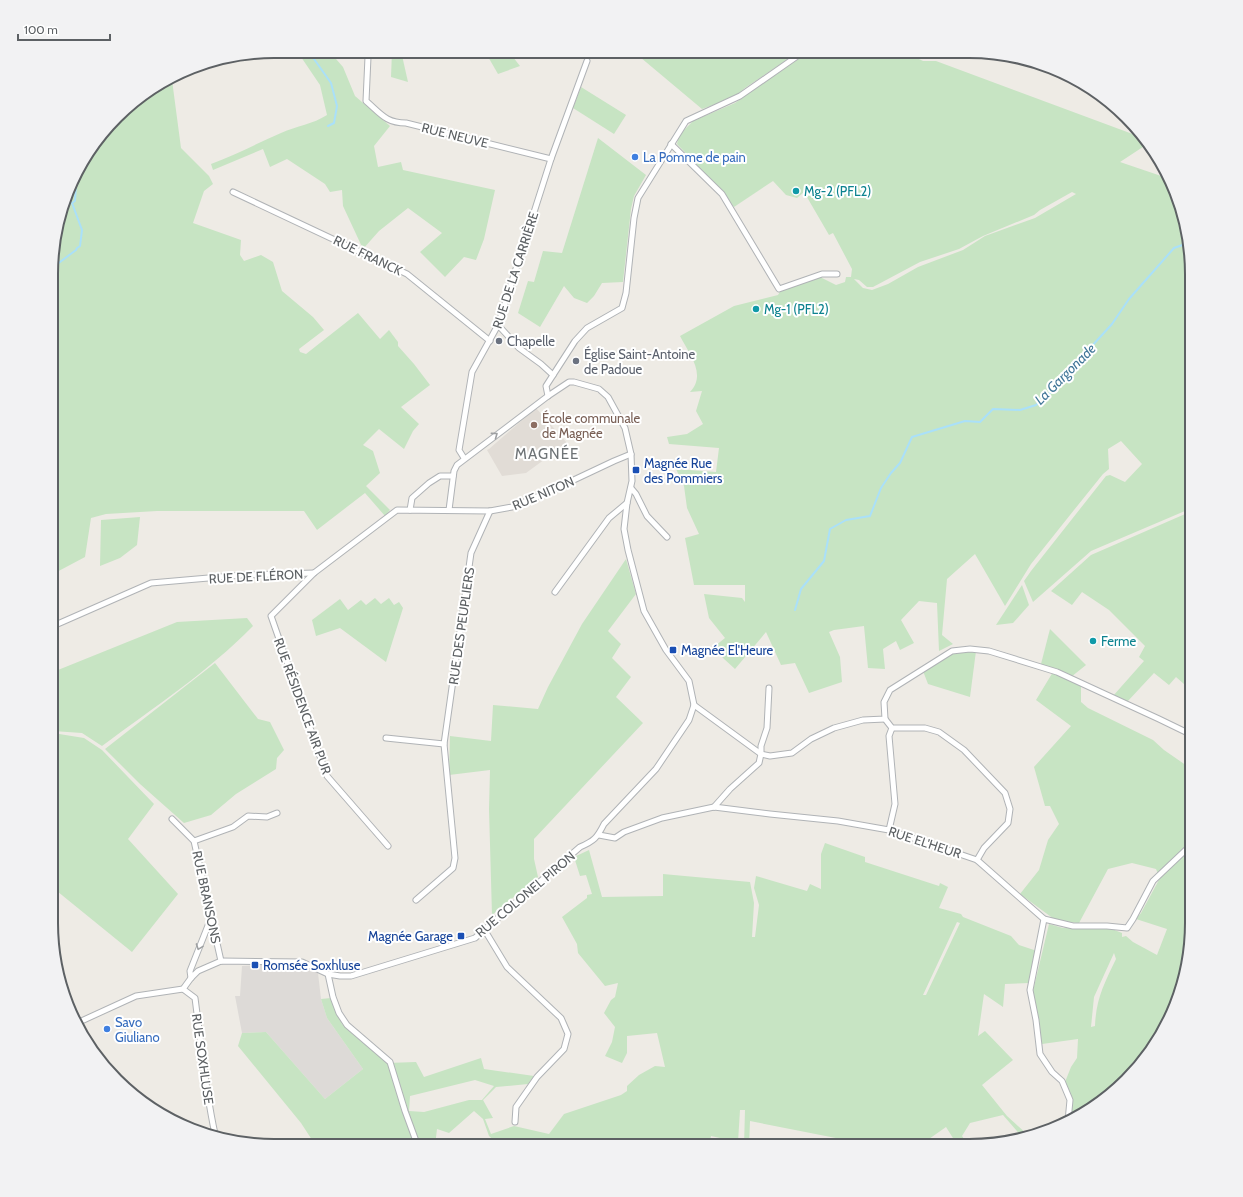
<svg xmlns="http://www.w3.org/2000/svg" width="1243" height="1197" font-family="Cabin,sans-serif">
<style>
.industrial{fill:#dddad7}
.education{fill:#e1dcd6}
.green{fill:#c7e4c3;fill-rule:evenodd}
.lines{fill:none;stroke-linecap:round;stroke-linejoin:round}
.stream{stroke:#aae0f9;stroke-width:2}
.street-casing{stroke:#b0b3b6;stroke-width:7}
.street{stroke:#fff;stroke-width:5}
.oneway{stroke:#9ea0a2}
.shop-dot{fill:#3f7fe0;stroke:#fff;stroke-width:1.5}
.culture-dot{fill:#0f9aa8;stroke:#fff;stroke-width:1.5}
.worship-dot{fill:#6b7280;stroke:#fff;stroke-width:1.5}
.education-dot{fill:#8d6e63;stroke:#fff;stroke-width:1.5}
.transit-dot{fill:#1a4fb4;stroke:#fff;stroke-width:1.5}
.labels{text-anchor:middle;stroke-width:4;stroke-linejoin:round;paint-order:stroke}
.street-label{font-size:13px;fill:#5d6164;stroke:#fff}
.shop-label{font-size:13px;fill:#366cbe;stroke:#fff;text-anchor:start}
.culture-label{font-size:13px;fill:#0d838f;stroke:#fff;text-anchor:start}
.worship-label{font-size:13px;fill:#5b616d;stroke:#fff;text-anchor:start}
.education-label{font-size:13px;fill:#785e54;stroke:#fff;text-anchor:start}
.transit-label{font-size:13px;fill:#164399;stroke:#fff;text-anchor:start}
.water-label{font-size:14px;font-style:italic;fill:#427799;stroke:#fff}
.quarter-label{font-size:15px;letter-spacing:1px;fill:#6e7376;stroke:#fff}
.rim{fill:none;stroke:#5d6164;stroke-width:2}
</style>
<rect width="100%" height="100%" fill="#eeebe5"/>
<path class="industrial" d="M 296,963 L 318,973 L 321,999 L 327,1018 L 363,1069 L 325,1099 L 266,1032 L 242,1033 L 235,996 L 240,996 L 242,966 Z"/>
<path class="education" d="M 536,408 L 567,443 L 526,473 L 502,476 L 487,450 L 489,449 Z"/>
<g class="green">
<path d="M 295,51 L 329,51 L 343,67 L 355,96 L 390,126 L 374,146 L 378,167 L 401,162 L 403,170 L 495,190 L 484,239 L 476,260 L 464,257 L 445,277 L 420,252 L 442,233 L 408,208 L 379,231 L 363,249 L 343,206 L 342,190 L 330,192 L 325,184 L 287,159 L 270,167 L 263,149 L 213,170 L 211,164 C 235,155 258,143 281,133 C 297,126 313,124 327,115 L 320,85 L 299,54 Z"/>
<path d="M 392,51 L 401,51 L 408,82 L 391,77 Z"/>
<path d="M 491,52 L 509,52 L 520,66 L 498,74 L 487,55 Z"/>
<path d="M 634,52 L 794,52 L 791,57 L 745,88 L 735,97 L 702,109 Z"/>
<path d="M 804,52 L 907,53 L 923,61 L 936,61 L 1146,139 L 1149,143 L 1120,162 L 1170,179 L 1175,189 L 1192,260 L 1192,508 L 1091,551 L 1033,602 L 1024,581 L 1031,571 L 1106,476 L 1110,475 L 1125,482 L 1142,464 L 1121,441 L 1108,449 L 1109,469 L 1103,474 L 1074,510 L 1031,564 L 1005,606 L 975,554 L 947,579 L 942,635 L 953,644 L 939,651 L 937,603 L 919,601 L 901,620 L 914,643 L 900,650 L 896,641 L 883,649 L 885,669 L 868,668 L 864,626 L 834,630 L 829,632 L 840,657 L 842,682 L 809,693 L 795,663 L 781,665 L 766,632 L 735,669 L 723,658 L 715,646 L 725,638 L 709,618 L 704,594 L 742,598 L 745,602 L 745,585 L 694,585 L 685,538 L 699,534 L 687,508 L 684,486 L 676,469 L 716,472 L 719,448 L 669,444 L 667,437 L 687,434 L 703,424 L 696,411 L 702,391 L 690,392 C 707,374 689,354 680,336 L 734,306 L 778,295 L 781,290 L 820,277 L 836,285 L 845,282 L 846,277 L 851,277 L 852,269 L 833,233 L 829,235 L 804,192 L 797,198 L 786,195 L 773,181 L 734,207 L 721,190 L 677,144 L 679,135 L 693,121 L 735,103 L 777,74 L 800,58 ZM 1072,192 L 1076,194 L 1035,218 L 985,236 L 963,250 L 918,267 L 888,284 L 872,290 L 863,288 L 854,279 L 859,280 L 867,287 L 873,287 L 920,262 L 959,249 L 983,236 L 1034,215 L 1040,210 Z"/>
<path d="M 172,80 L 181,148 L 209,176 L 213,184 L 204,191 L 193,223 L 241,240 L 240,255 L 244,261 L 261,255 L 273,262 L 282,291 L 313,317 L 324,330 L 299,349 L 300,352 L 306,354 L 358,313 L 380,339 L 389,330 L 398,342 L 398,346 L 414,364 L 430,385 L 401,407 L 419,424 L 413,431 L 404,449 L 379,429 L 363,445 L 373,451 L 380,473 L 366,486 L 390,510 L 385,516 L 365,493 L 317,530 L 304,511 L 157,511 L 106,514 L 91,518 L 85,557 L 53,574 L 55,231 L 81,163 L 127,106 Z"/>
<path d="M 581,87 L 626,115 L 614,134 L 573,108 Z"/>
<path d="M 598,138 L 646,175 L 634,196 L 631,209 L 623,282 L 602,283 L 594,296 L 587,303 L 574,298 L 564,286 L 540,327 L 518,313 L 528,281 L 534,282 L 543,251 L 562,253 Z"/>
<path d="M 1192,511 L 1192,691 L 1176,677 L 1169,685 L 1154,673 L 1127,702 L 1113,696 L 1144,661 L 1139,657 L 1145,646 L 1109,610 L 1082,592 L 1072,605 L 1051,591 L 1091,555 Z"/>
<path d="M 140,517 L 137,545 L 120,558 L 100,566 L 101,520 Z"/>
<path d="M 626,559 L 636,594 L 608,631 L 621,644 L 612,658 L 631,677 L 616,697 L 643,723 L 534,839 L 534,859 L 538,877 L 492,915 L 489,809 L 490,770 L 449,775 L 450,736 L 491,741 L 493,705 L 538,709 L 548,687 L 582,624 Z"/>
<path d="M 1022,585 L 1029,605 L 1013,623 L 996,625 Z"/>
<path d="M 375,598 L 381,604 L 389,598 L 394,605 L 399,602 L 403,608 L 386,662 L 340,628 L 316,636 L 312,620 L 340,599 L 348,610 L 361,600 L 366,605 Z"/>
<path d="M 247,618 L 253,626 C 208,672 153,708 102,746 L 82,733 L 53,731 L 53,672 L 177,622 Z"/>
<path d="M 1050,629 L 1086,665 L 1071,677 L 1041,664 Z"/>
<path d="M 976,651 L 970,697 L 928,684 L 923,671 L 953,652 Z"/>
<path d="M 215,663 L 258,719 L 270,722 L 284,750 L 277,758 L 276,769 L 236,794 L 211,815 L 184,823 L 140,784 L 105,749 Z"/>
<path d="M 1053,672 L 1081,685 L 1081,702 L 1088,708 L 1153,740 L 1164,750 L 1190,768 L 1192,767 L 1192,937 L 1169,1022 L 1137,1070 L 1105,1100 L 1071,1119 C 1073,1107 1072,1093 1065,1082 L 1071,1067 L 1077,1058 L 1078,1039 L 1042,1044 L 1033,991 L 1049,924 L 1063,928 L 1112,929 L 1122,933 L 1122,937 L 1126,936 L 1133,942 L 1157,955 L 1167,929 L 1136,919 L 1141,913 L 1160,878 L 1156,869 L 1132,863 L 1108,869 L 1079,923 L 1063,922 L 1054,919 L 1020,894 L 1039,870 L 1048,840 L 1059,824 L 1050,806 L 1045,806 L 1034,767 L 1071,726 L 1036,700 ZM 1114,953 L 1116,959 C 1104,984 1096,999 1095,1026 L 1091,1027 L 1094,997 Z"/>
<path d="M 53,733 L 84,738 L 102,750 L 154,804 L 128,839 L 178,894 L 132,952 L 52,887 Z"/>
<path d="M 825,843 L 865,857 L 865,862 L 939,886 L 940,883 L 948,887 L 939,908 L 961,914 L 963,917 L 1011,936 L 1019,945 L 1037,951 L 1029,983 L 1005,984 L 1003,1007 L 984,994 L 978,1036 L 985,1031 L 1013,1060 L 982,1085 L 1007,1116 L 1028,1135 L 1022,1137 L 1003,1115 L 970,1123 L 962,1136 L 969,1146 L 958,1146 L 946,1127 L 919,1146 L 862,1146 L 861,1142 L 856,1146 L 844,1146 L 846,1140 L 750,1121 L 749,1146 L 744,1146 L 745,1110 L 740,1110 L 738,1142 L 711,1136 L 709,1146 L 498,1146 L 498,1144 L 489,1136 L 483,1119 L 474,1111 L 449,1133 L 437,1129 L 435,1146 L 316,1146 L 301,1123 L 238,1046 L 242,1033 L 266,1032 L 325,1099 L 363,1069 L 327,1018 L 321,999 L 331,998 L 342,1024 L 387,1063 L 416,1062 L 424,1077 L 481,1058 L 484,1069 L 534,1076 L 528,1084 L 496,1087 L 483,1100 L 493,1118 L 485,1119 L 491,1134 L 514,1126 L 549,1134 L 564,1114 L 621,1095 L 627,1091 L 627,1086 L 639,1075 L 655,1066 L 665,1067 L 657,1033 L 627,1036 L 627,1053 L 622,1063 L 605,1056 L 612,1042 L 615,1027 L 604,1013 L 611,1000 L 615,997 L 618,983 L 605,986 L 578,953 L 577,944 L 562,917 L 587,898 L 587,895 L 592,894 L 586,875 L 580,876 L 574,857 L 589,850 L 602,897 L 663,896 L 663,874 L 750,882 L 754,903 L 752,937 L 755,937 L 759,905 L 754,888 L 756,876 L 807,891 L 810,884 L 821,889 L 821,854 ZM 957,922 L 960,923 L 926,995 L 923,995 ZM 475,1080 L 494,1086 L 482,1100 L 469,1100 L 424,1112 L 409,1111 L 410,1096 Z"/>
</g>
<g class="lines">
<g class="stream">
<path d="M 304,51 L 314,59 L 331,83 L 337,106 L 334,123 L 328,126"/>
<path d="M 55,268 L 56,265 L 76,250 L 77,248 L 80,246 L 82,230 L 72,203 L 75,201 L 76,185 L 75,178"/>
<path d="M 795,610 L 801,589 L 824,561 L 830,529 L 846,520 L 870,516 L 881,488 L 891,473 L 900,463 L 912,437 L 965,421 L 980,422 L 993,409 L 1020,410 L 1036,405 L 1051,392 L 1059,377 L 1078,364 L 1091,347 L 1112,324 L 1129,299 L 1174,248 L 1188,243"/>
</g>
<defs>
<g id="street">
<path d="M 364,51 L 368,57 L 366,101 C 381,114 386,123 406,123 L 551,159"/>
<path d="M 671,144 L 722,194 L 779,289 L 822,274 L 837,274"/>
<path d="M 1148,146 L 1150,145"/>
<path d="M 233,192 L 407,274 L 490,341"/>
<path d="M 498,325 L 519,348 L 541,364 L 553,375"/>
<path d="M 548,396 L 546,386 L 575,341 L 587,328 L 622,308 L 626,293 L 634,218 L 638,198 L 686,121 L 740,96 L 796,57 L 800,52"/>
<path d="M 464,458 L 459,450 L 472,372 L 498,325 L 551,159 L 587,61"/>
<path d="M 631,488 L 636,494 L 647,516 L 667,537"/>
<path d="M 410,510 L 412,498 L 429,483 L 440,476 L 453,476"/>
<path d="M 555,592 L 609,518 L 627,503"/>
<path d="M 53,626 L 151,583 L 243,575 L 314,573"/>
<path d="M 694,705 L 761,754 L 770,756 L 792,753 L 811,739 L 834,728 L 863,720 L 885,719 L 884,702 L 890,690 L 952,651 L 970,649 L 989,651 L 1057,672 L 1159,719 L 1192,735"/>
<path d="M 885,719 L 892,728 L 925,728 L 939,732 L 964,750 L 1005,793 L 1010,809 L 1008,823 L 984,848 L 977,860"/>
<path d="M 386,738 L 444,744"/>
<path d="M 714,807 L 730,789 L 759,763 L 761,754 L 761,746 L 767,728 L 769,688"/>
<path d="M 172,819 L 194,841 L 221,961"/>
<path d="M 889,830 L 895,804 L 889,736 L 892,728"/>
<path d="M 599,835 L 615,838 L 624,832 L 662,818 L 714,807 L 770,814 L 838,821 L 889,830 L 977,860 L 1044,919 L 1073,926 L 1107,926 L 1127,928 L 1133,919 L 1153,881 L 1192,844"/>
<path d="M 194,841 L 233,827 L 248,816 L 267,817 L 277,813"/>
<path d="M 388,846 L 327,776 L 271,616 L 314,573 L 397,510 L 490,511 L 512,507 L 544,494 L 614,461 L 631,454"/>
<path d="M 416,900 L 453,868 L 455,858 L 444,744 L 471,553 L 490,511"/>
<path d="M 1044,919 L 1030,990 L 1036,1020 L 1040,1054 L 1052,1072 L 1062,1081 L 1070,1100 L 1068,1121"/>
<path d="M 484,929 L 507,967 L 561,1018 L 568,1034 L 564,1049 L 537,1077 L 516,1107 L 515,1122"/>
<path d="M 328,974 L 333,997 L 339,1013 L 347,1025 L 390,1062 L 405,1111 L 416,1141"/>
<path d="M 191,978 L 190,971 L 211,918"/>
<path d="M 183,989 L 195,998 C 201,1043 205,1089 215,1134"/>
<path d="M 77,1023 L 136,996 L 183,989 L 191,978 L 198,971 L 221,961 L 302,962 L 328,974 L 340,976 L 351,976 L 475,938 L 580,847 C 594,841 597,838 604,824 L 656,769 L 689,720 L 694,705 L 689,681 L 666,650 L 644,611 L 628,550 L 624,529 L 627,503 L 632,481 L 631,454 L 625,428 L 608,397 L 599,389 L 574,382 L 569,382 L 548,396 L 457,465 L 454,471 L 449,510"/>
</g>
</defs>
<use href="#street" class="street-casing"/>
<use href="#street" class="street"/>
</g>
<defs><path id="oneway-chevron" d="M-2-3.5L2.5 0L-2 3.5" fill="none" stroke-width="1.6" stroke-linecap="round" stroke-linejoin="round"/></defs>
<g class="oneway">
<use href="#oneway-chevron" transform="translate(495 435) rotate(-36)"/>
<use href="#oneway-chevron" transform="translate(199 947) rotate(110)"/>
</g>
<g class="shop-dot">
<circle cx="635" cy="157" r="4"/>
<circle cx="107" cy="1029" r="4"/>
</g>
<g class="culture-dot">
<circle cx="796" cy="191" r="4"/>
<circle cx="756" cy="309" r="4"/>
<circle cx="1093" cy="641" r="4"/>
</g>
<g class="worship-dot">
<circle cx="499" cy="341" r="4"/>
<circle cx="576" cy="361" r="4"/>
</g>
<circle class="education-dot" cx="534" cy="425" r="4"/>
<g class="transit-dot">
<rect x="632" y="466" width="8" height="8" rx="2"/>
<rect x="669" y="646" width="8" height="8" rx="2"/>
<rect x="457" y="932" width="8" height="8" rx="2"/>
<rect x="251" y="961" width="8" height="8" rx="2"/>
</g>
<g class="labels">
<g class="street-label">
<text transform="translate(455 135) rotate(14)" y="5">RUE NEUVE</text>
<text transform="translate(368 255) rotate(26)" y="5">RUE FRANCK</text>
<text transform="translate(515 270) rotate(-72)" y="5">RUE DE LA CARRIÈRE</text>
<text transform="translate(543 493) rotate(-23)" y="5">RUE NITON</text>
<text transform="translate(256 576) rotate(-3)" y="5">RUE DE FLÉRON</text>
<text transform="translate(461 626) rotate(-82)" y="5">RUE DES PEUPLIERS</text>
<text transform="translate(303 706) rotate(70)" y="5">RUE RÉSIDENCE AIR PUR</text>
<text transform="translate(925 842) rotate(18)" y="5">RUE EL'HEUR</text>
<text transform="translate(525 894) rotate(-40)" y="5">RUE COLONEL PIRON</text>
<text transform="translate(207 897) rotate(78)" y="5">RUE BRANSONS</text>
<text transform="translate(203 1059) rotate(82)" y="5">RUE SOXHLUSE</text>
</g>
<g class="shop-label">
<text x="643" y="162">La Pomme de pain</text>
<text x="115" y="1027">Savo<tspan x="115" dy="15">Giuliano</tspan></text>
</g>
<g class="culture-label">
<text x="804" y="196">Mg-2 (PFL2)</text>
<text x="764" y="314">Mg-1 (PFL2)</text>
<text x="1101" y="646">Ferme</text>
</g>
<g class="worship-label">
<text x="507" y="346">Chapelle</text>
<text x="584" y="359">Église Saint-Antoine<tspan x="584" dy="15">de Padoue</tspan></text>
</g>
<g class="education-label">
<text x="542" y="423">École communale<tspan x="542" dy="15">de Magnée</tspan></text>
</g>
<g class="transit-label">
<text x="644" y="468">Magnée Rue<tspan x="644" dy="15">des Pommiers</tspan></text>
<text x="681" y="655">Magnée El'Heure</text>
<text x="453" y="941" text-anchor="end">Magnée Garage</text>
<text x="263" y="970">Romsée Soxhluse</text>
</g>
<g class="water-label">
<text transform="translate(1065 374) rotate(-45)" y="5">La Gargonade</text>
</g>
<g class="quarter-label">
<text x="547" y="459">MAGNÉE</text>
</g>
</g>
<path d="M0 0H1243V1197H0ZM274 58H969A216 216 0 0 1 1185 274V923A216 216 0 0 1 969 1139H274A216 216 0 0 1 58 923V274A216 216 0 0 1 274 58Z" fill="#f2f2f3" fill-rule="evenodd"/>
<path class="rim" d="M274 58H969A216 216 0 0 1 1185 274V923A216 216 0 0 1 969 1139H274A216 216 0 0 1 58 923V274A216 216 0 0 1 274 58Z"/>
<path d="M18 34v6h92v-6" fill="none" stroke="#5d6164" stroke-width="2"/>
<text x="24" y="34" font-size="12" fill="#5d6164" stroke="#ffffff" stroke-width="3" paint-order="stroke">100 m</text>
</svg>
